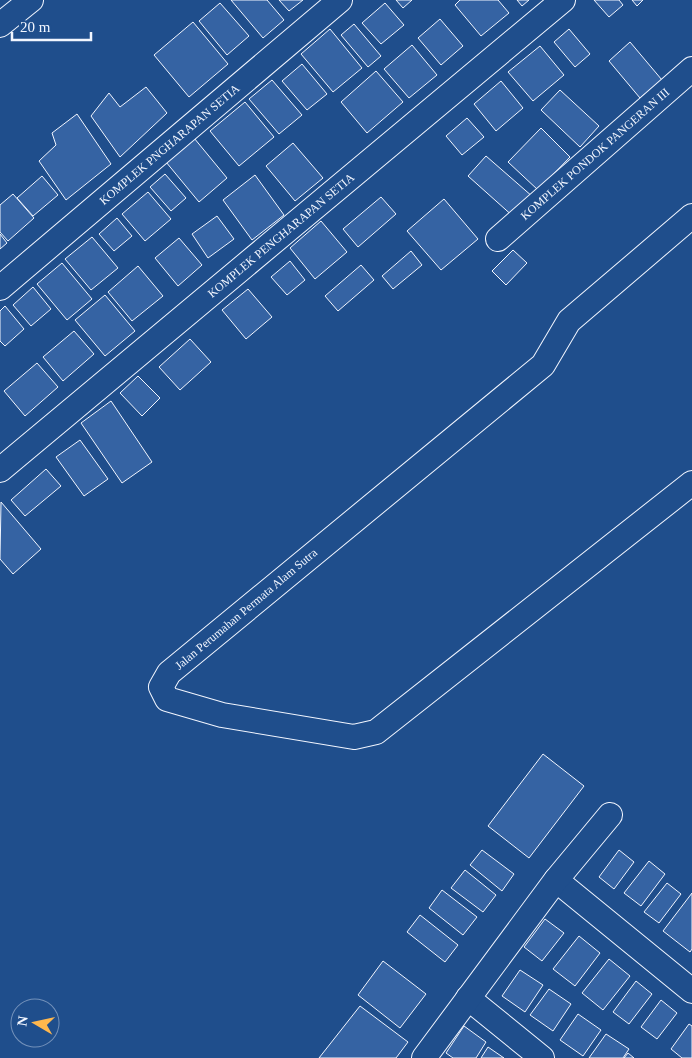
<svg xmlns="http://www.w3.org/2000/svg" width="692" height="1058" font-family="Georgia,serif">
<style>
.building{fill:#3563a3;stroke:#f2f6ff}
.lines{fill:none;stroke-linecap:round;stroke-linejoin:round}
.minor-casing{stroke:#f2f6ff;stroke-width:26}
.minor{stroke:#1f4e8c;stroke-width:24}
.labels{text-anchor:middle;stroke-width:4;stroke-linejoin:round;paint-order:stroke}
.street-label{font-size:12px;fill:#f2f6ff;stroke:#1f4e8c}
</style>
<rect width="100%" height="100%" fill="#1f4e8c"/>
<g class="building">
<path d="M 231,0 L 267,0 L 284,20 L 263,38 Z"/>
<path d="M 279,0 L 303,0 L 289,11 Z"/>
<path d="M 396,0 L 412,0 L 403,8 Z"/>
<path d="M 460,0 L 498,0 L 509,13 L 481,36 L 455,5 Z"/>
<path d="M 517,0 L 529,0 L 522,6 Z"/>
<path d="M 594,0 L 619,0 L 623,5 L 609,17 Z"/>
<path d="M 632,0 L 643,0 L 637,6 Z"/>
<path d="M 220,3 L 249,36 L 227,55 L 199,21 Z"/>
<path d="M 385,3 L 404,25 L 381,44 L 362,23 Z"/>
<path d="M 440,19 L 463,46 L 441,65 L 418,38 Z"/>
<path d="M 193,22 L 228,64 L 189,97 L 154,55 Z"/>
<path d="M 354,24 L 381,56 L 368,67 L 341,35 Z"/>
<path d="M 330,29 L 362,68 L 333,92 L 301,54 Z"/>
<path d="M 569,29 L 590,54 L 575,67 L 554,42 Z"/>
<path d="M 630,42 L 662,80 L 640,98 L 609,61 Z"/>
<path d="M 412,45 L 437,75 L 409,98 L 384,69 Z"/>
<path d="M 540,46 L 564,75 L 533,101 L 508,72 Z"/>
<path d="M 302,64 L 327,94 L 307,110 L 282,81 Z"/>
<path d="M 376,71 L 403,102 L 367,133 L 341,102 Z"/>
<path d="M 272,80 L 302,115 L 279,134 L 249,99 Z"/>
<path d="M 501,81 L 523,108 L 496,131 L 474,104 Z"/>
<path d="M 146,87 L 167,113 L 120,157 L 91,116 L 109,93 L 120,107 Z"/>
<path d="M 560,90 L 599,126 L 580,147 L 541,110 Z"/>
<path d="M 245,102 L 274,137 L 239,166 L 210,131 Z"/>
<path d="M 77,114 L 111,164 L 66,200 L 39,161 L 56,145 L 52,133 Z"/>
<path d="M 467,118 L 484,137 L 462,155 L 446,136 Z"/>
<path d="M 541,128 L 570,157 L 538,190 L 508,162 Z"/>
<path d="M 194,138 L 227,178 L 199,202 L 166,162 Z"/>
<path d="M 293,143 L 323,178 L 295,201 L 266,166 Z"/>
<path d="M 486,156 L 533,197 L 515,218 L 468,176 Z"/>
<path d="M 165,174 L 186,198 L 171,211 L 150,187 Z"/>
<path d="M 255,175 L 284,215 L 252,240 L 223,200 Z"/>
<path d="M 42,176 L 58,195 L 33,216 L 17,198 Z"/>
<path d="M 148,192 L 171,219 L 145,241 L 122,214 Z"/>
<path d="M 13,194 L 34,218 L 8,241 L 0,232 L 0,205 Z"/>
<path d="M 381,197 L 396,214 L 358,247 L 343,229 Z"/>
<path d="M 444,199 L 478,239 L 441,270 L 407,231 Z"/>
<path d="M 217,216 L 234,239 L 208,258 L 192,234 Z"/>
<path d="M 117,218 L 132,236 L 114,251 L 99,234 Z"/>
<path d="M 321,221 L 347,252 L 315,279 L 290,248 Z"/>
<path d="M 0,234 L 7,243 L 0,249 Z"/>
<path d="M 92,237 L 118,268 L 91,290 L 65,259 Z"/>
<path d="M 179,238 L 202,265 L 178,286 L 155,258 Z"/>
<path d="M 513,250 L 527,263 L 506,285 L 492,271 Z"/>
<path d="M 411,251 L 422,265 L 393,289 L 382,276 Z"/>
<path d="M 290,261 L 305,280 L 287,295 L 271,277 Z"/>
<path d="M 62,263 L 92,299 L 67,320 L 37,284 Z"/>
<path d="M 361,265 L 374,280 L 338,311 L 325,296 Z"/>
<path d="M 138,266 L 163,296 L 132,321 L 108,292 Z"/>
<path d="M 33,287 L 51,309 L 31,326 L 13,305 Z"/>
<path d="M 248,289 L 272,317 L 246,339 L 222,310 Z"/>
<path d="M 105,295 L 135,331 L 105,356 L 75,320 Z"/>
<path d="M 5,306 L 24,329 L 5,346 L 0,341 L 0,311 Z"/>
<path d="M 74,331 L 94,354 L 63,381 L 43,357 Z"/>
<path d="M 190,339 L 211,362 L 180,390 L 159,367 Z"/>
<path d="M 37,363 L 58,387 L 25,416 L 4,391 Z"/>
<path d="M 138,376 L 160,398 L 142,416 L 120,393 Z"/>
<path d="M 111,401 L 152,462 L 122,483 L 81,423 Z"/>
<path d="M 80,440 L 108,479 L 84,496 L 56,457 Z"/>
<path d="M 46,469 L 61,486 L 25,516 L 11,500 Z"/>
<path d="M 1,502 L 41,549 L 13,574 L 0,559 Z"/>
<path d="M 543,754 L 584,786 L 529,858 L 488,826 Z"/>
<path d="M 482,850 L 514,874 L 502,891 L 470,865 Z"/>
<path d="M 619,850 L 634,862 L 614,889 L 599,877 Z"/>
<path d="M 649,861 L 665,874 L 641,906 L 624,893 Z"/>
<path d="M 465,870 L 496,895 L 483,912 L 451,888 Z"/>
<path d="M 667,883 L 681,894 L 659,923 L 644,912 Z"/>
<path d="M 442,890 L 477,917 L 463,935 L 429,908 Z"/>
<path d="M 692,893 L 692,949 L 690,952 L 663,931 Z"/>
<path d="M 420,915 L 458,945 L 445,962 L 407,932 Z"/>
<path d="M 545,919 L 564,933 L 542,961 L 524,947 Z"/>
<path d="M 579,936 L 600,953 L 575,986 L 553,969 Z"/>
<path d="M 609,959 L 630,976 L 603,1010 L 582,993 Z"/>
<path d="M 383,961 L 426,994 L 400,1028 L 358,995 Z"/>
<path d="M 520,970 L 543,985 L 525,1012 L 502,996 Z"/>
<path d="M 636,981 L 652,994 L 629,1024 L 613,1012 Z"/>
<path d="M 549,989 L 571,1004 L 553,1031 L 530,1015 Z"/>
<path d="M 661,1000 L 677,1013 L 657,1039 L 641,1027 Z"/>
<path d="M 360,1006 L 408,1042 L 396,1058 L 319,1058 Z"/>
<path d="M 578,1014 L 601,1030 L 583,1056 L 560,1040 Z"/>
<path d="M 689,1024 L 692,1026 L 692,1058 L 682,1058 L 671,1049 Z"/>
<path d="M 464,1026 L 486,1042 L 476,1058 L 453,1058 L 446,1053 Z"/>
<path d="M 606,1034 L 629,1049 L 623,1058 L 589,1058 Z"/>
<path d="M 488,1047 L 504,1058 L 481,1058 Z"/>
<path d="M 628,1053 L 634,1058 L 624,1058 Z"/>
</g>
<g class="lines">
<defs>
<g id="minor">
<path d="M 0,25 L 31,0"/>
<path d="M 692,216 L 569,321 L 543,365 L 169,673 L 161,687 L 167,699 L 222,715 L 354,737 L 376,732 L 692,483"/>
<path id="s1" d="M 498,239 L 692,69"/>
<path id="s2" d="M 0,288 L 340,0"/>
<path id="s3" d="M 0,470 L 563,0"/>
<path d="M 556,880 L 692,991"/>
<path d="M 468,998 L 542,1058"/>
<path d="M 424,1058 L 556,880 L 610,815"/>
</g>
</defs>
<use href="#minor" class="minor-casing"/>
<use href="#minor" class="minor"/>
</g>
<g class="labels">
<g class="street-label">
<text dy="4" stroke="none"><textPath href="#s2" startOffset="222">KOMPLEK PNGHARAPAN SETIA</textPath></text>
<text dy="4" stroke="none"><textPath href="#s1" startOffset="129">KOMPLEK PONDOK PANGERAN III</textPath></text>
<text dy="4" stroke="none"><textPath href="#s3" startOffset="366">KOMPLEK PENGHARAPAN SETIA</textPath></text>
<text transform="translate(246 609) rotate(-40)" y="4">Jalan Perumahan Permata Alam Sutra</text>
</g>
</g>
<g transform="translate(35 1023) rotate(279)"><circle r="24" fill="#1f4e8c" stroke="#7391ba"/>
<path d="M0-4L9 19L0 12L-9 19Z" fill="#ffb74d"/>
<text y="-8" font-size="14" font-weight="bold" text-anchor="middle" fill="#f2f6ff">N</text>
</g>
<path d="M12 32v8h79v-8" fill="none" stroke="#f2f6ff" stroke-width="2.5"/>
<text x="20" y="32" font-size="15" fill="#f2f6ff" stroke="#1f4e8c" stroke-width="4" paint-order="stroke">20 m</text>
</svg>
